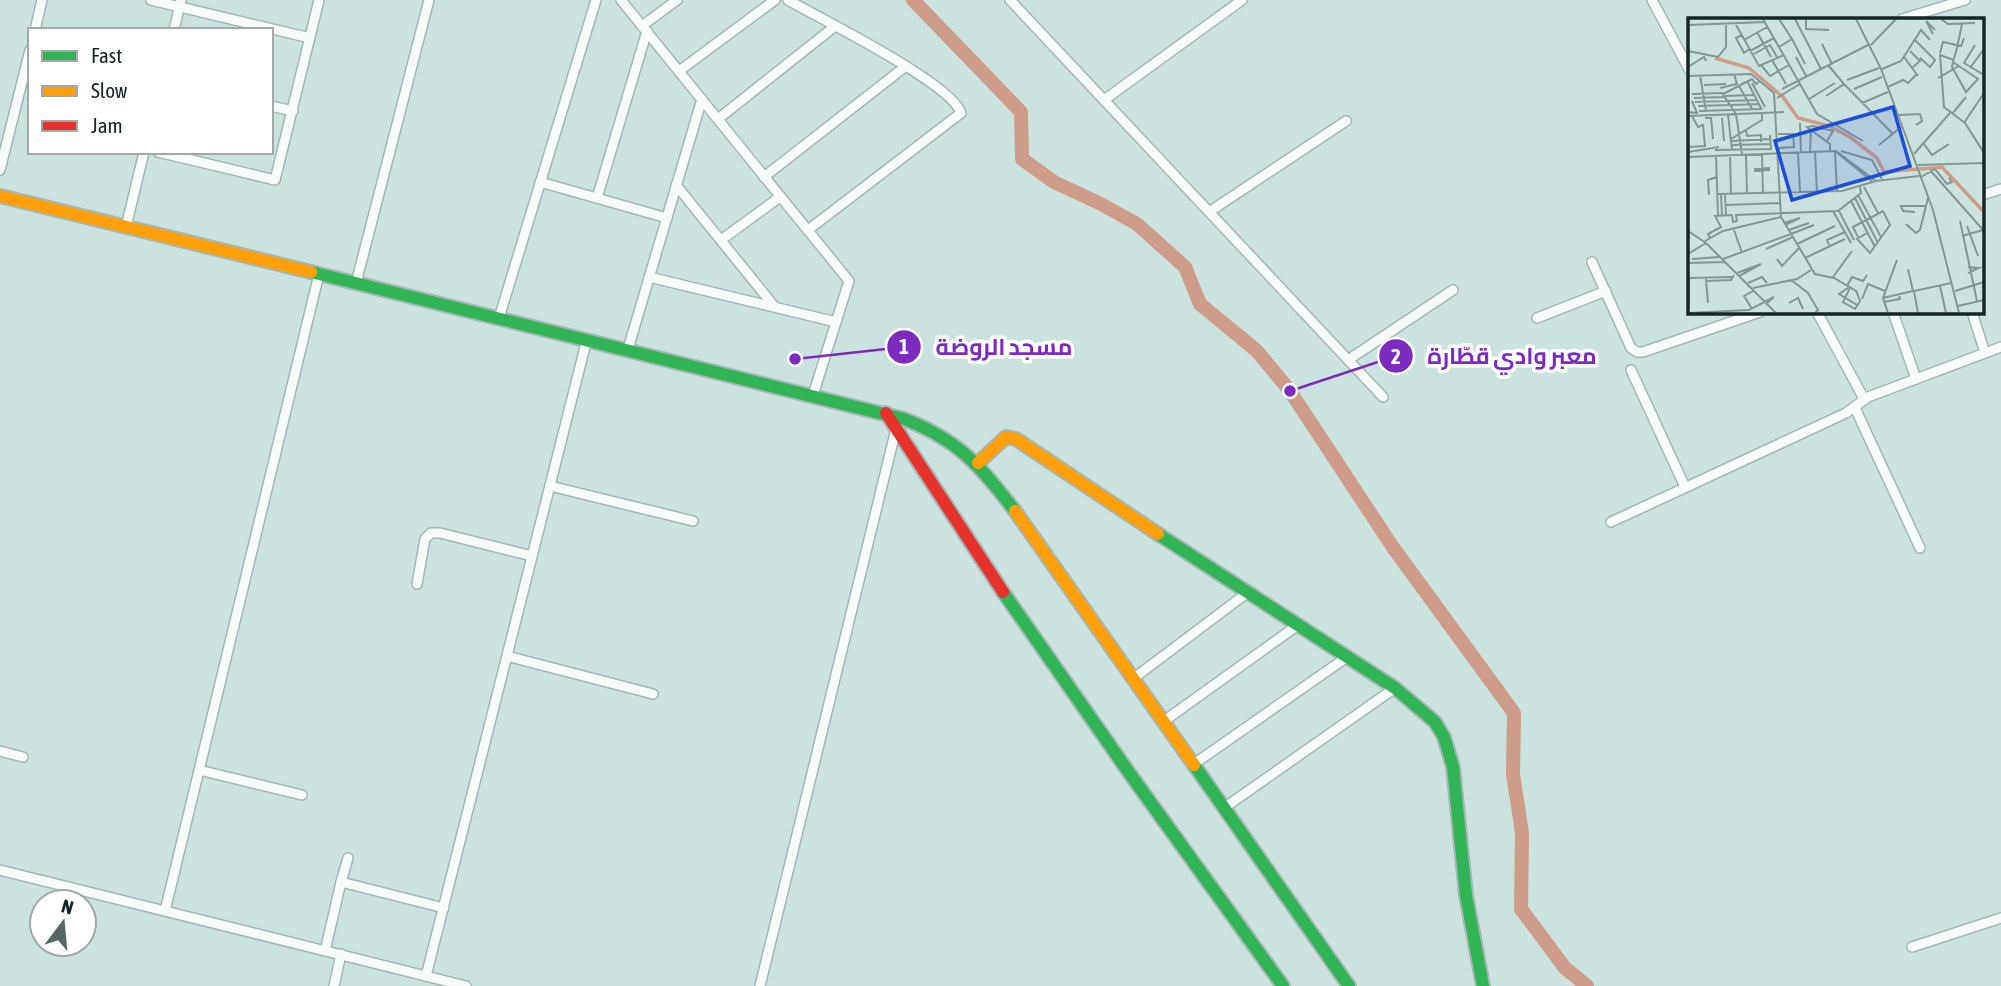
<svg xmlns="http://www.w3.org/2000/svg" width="2001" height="986" font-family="'Asap Condensed',Cairo,sans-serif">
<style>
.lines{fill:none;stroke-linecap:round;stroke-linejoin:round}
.river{stroke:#ce9d8a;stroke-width:14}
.street-casing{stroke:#a5b7b5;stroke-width:12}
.fast-casing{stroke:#a5b7b5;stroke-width:16}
.slow-casing{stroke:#a5b7b5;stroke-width:16}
.jam-casing{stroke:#a5b7b5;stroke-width:16}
.street{stroke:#f7fbfa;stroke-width:9}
.fast{stroke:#30b455;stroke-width:12}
.slow{stroke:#ff9f0a;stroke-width:12}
.jam{stroke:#e5322d;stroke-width:12}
.inset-river{fill:none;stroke:#ce9d8a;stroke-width:3.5}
.inset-road{fill:none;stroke:#839795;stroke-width:2}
.view{fill:#1d4ed8;fill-opacity:0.15;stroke:#1d4ed8;stroke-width:3.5}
.inset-edge{fill:none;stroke:#172625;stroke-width:3.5}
.leader{fill:none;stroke:#7b2cbf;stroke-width:2.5}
.callout-dot{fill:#7b2cbf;stroke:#fff;stroke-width:2.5}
.mark-label{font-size:21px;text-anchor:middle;font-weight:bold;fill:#fff}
.callout-label{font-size:23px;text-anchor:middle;font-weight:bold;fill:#7b2cbf;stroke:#fff;stroke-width:7;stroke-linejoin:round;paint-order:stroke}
</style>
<rect width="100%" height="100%" fill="#cbe2df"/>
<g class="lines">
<path class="river" d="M 913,0 L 1021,112 L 1022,159 L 1054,182 L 1101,204 L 1137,224 L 1185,267 L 1200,304 L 1257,351 L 1290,391 L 1392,546 L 1514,713 L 1513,774 L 1522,833 L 1521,909 L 1565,968 L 1587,986"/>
<defs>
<g id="street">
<path d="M 151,0 L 310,38"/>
<path d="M 621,0 L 849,281 L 813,395"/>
<path d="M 788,0 C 819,18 953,84 961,113 L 808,230"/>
<path d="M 1010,0 L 1383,397"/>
<path d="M 1652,0 L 1689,69"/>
<path d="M 1902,19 L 1965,0"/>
<path d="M 642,26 L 677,0"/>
<path d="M 35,30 L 42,0"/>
<path d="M 174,30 L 181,0"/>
<path d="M 679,71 L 775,0"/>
<path d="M 1104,100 L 1242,0"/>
<path d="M 271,106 L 293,111"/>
<path d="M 718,119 L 834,27"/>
<path d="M 158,152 L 275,180 L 319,0"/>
<path d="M 0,170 L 30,50"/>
<path d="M 764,177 L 906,66"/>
<path d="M 540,182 L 667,218"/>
<path d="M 676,185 L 774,306"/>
<path d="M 1982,195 L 2001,189"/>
<path d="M 597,198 L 647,31"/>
<path d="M 1209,212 L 1346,121"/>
<path d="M 126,227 L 144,152"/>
<path d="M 721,240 L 780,197"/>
<path d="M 1592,262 L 1631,348 L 1637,352 L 1643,352 L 1760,312"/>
<path d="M 649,277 L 836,322"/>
<path d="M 356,283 L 429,0"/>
<path d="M 1817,312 L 1864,399"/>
<path d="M 1893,312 L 1916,379"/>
<path d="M 1972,312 L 1985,353"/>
<path d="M 499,318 L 596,0"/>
<path d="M 1537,318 L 1606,291"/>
<path d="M 628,349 L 702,99"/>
<path d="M 1348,360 L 1453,290"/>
<path d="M 1631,370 L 1685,487"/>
<path d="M 1855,408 L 1920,548"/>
<path d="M 550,486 L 693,521"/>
<path d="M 1611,522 L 1846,413 L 1868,397 L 2001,347"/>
<path d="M 417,584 L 425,539 L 431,533 L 440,533 L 532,556"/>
<path d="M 507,656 L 653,694"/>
<path d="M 1134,678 L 1247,593"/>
<path d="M 1164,721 L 1298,625"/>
<path d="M 0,751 L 23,757"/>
<path d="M 1194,764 L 1347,657"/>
<path d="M 199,770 L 302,795"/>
<path d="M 1224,808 L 1395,688"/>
<path d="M 0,870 L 466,986"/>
<path d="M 341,882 L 348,858"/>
<path d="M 165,911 L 319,274"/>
<path d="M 1912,947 L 2001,918"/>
<path d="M 325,951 L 341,882 L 444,908"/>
<path d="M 426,976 L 587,339"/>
<path d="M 334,986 L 341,954"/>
<path d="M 760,986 L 896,429"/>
</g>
<g id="fast">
<path d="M 311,272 L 904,419 C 959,440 980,466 1015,511"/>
<path d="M 1158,534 L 1395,688 L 1435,722 L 1444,737 L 1453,767 L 1466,895 L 1483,986"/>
<path d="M 1003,592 L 1130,774 L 1283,986"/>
<path d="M 1194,765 L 1349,986"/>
</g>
<g id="slow">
<path d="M 0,196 L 311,272"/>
<path d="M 978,463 L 1006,437 L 1016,439 L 1158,534"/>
<path d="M 1015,511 L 1194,765"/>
</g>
<path id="jam" d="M 886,413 L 1003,592"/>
</defs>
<use href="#street" class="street-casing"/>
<use href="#fast" class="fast-casing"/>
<use href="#slow" class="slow-casing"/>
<use href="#jam" class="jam-casing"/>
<use href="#street" class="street"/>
<use href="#fast" class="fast"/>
<use href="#slow" class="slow"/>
<use href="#jam" class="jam"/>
</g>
<g transform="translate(1688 18)">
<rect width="296" height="296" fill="#cbe2df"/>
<path class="inset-river" d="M 27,40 L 61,50 L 95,79 L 110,100 L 141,108 L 162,119 L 189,140 L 196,154 L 254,149 L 296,194"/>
<path class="inset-road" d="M 75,1 L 112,66 L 89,80M 107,1 L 133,51M 118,1 L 118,11 L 141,12M 168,1 L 193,51 L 245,192 L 271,295M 253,1 L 260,6 L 287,5M 47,5 L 71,48 L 96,37M 0,7 L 77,4M 69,14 L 83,39M 245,16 L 238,3 L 247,12M 54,17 L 48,20 L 56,35 L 61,31M 104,21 L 117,46M 226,21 L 247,42 L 242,49 L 232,40M 56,22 L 79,9M 134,26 L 144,46M 183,27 L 208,1M 287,27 L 276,45 L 296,57M 91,29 L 104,21 L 91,1M 0,33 L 30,39 L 38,29 L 38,6M 62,33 L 86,20M 222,33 L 232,43 L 224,50M 252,35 L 255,24 L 273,28 L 276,20M 66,36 L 82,27 L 89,39M 108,39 L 118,58M 216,39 L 230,58M 84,42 L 98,66M 266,42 L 252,37 L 256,89 L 277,105 L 296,135M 265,44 L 290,61 L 278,74 L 264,49 L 265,44 L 269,30 L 274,6 L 275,5M 73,47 L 82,58 L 101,47M 0,49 L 16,39 L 18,43M 282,50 L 296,31M 194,51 L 213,43 L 233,12 L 242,22M 12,57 L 18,93M 0,58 L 63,56 L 86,75 L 93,199 L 127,256 L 146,260 L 168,273 L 169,275 L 172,283 L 167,291 L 155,284 L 162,270M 250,60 L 271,48M 159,62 L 191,50M 59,63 L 74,92M 64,65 L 77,89M 112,66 L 129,96 L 175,123M 156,66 L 204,115M 16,67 L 38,66M 51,68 L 64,91M 200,69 L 215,62 L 220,65 L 229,56M 32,70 L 49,66 L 46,56M 94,71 L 180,27M 166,71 L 194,59M 4,76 L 34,75 L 48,96 L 54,136M 35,76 L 64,61 L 68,66 L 72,63M 37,78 L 66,77M 138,78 L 156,66 L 140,47M 6,80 L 36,79M 121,81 L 147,65M 7,84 L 69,82M 174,85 L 200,74M 43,87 L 71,86M 10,88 L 41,87M 11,93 L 74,91M 0,94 L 9,95 L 4,83M 264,96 L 278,79M 40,97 L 44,132M 210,97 L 232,96 L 234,103 L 228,107M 0,98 L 96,94M 17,100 L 23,100 L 25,121M 34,100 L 36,123M 112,105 L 113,134M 276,105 L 296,75M 125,108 L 119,109 L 142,126 L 142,133M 125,108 L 145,113 L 139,123M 58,112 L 59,118 L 73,117 L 73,124M 90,116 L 105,116 L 106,129 L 91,130M 43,121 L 74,102 L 74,95M 43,123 L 83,121M 236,126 L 244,137 L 261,126M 44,127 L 83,126M 191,127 L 213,109M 0,129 L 17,128 L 15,107 L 10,109 L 4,98M 27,132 L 83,131 L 82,117M 147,133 L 185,164M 153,133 L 184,142 L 194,161M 0,134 L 31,129M 110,134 L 112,175M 122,134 L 123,111M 127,134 L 129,174M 147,134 L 149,173M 58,136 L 59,175M 74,136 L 75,175M 226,136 L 262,95M 28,137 L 30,197M 42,137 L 43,176M 0,139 L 148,133 L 188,163 L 231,158M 230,147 L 296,145M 67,151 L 81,150 L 81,152 L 67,153 ZM 242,152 L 296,213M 233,159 L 247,151 L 259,166 L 264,164 L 261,160M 176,169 L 190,195M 29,176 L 154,173 L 188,163M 33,176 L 34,197M 37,176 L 38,197M 21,177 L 20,162 L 29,159M 170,177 L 193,219M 167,180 L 190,225M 163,183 L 187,229M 38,187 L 92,185M 145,193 L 163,225M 151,193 L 166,222M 227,194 L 215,193 L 213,188 L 238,188M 44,197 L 45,204 L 49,203 L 48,197 L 150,193 L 173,175 L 172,169M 272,203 L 289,283M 96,205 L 112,200 L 97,207M 218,206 L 228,215 L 232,212 L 240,180M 279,208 L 290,238M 46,212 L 54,235M 101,212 L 121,205M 0,213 L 18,225 L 88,295M 103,216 L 126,207M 274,218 L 295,212M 170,219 L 165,209 L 195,193 L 202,207 L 182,235 L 169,221 L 179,215M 22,220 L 20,216 L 33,209 L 27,198 L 44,197M 17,223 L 35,213 L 93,199M 109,226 L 147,208M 141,227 L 139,222 L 157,214M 78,231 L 105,219M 0,236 L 18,225M 117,240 L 157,221M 4,241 L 31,239M 35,241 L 103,216M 89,241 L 94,248 L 111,230M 0,245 L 37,244M 280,249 L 291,250 L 280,255M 220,251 L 225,273M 49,255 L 73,246 L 51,258M 145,259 L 164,233M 1,260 L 44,259M 1,260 L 1,284M 18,261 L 20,285M 103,262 L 120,275 L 130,292 L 127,295M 19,263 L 43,262 L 46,257M 60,265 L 74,259 L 79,265M 159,268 L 164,259 L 175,263 L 179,257M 252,268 L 258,295M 65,270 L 109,261 L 123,252M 160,270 L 151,276 L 169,287M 267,273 L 296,264M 195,280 L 225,273M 174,281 L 180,266 L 197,273M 196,284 L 212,281 L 211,276M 101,285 L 110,280 L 115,291M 270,288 L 296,282M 64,291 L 56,278 L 65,273M 0,295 L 61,292 L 86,279 L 78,286M 200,295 L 195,280 L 209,242M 230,295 L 226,273 L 263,265"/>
<path class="view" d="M 205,89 L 222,148 L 104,182 L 87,123 Z"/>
<rect width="296" height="296" class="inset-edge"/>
</g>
<path class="leader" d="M795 359L904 347M1290 391L1396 356"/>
<g class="callout-dot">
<circle cx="795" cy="359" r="7"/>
<circle cx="1290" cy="391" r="7"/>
<circle cx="904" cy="347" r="18"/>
<circle cx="1396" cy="356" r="18"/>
</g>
<g class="mark-label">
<text x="904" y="354">1</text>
<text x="1396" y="364">2</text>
</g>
<g class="callout-label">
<text x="1004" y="355">مسجد الروضة</text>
<text x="1512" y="364">معبر وادي قطّارة</text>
</g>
<rect x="28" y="28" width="245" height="126" fill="#ffffff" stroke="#a2a8a8" stroke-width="2"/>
<rect x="42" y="51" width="35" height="10" fill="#30b455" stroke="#a2a8a8" stroke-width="2"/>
<text x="91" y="63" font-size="21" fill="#172625">Fast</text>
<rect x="42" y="86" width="35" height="10" fill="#ff9f0a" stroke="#a2a8a8" stroke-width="2"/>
<text x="91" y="98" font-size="21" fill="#172625">Slow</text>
<rect x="42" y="121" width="35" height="10" fill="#e5322d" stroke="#a2a8a8" stroke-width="2"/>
<text x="91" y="133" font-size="21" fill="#172625">Jam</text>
<g transform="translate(63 923) rotate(16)"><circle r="33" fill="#ffffff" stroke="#a2a8a8" stroke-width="2"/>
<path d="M0-5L12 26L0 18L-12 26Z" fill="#566866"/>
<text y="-10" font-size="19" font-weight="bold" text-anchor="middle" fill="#172625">N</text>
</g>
</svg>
